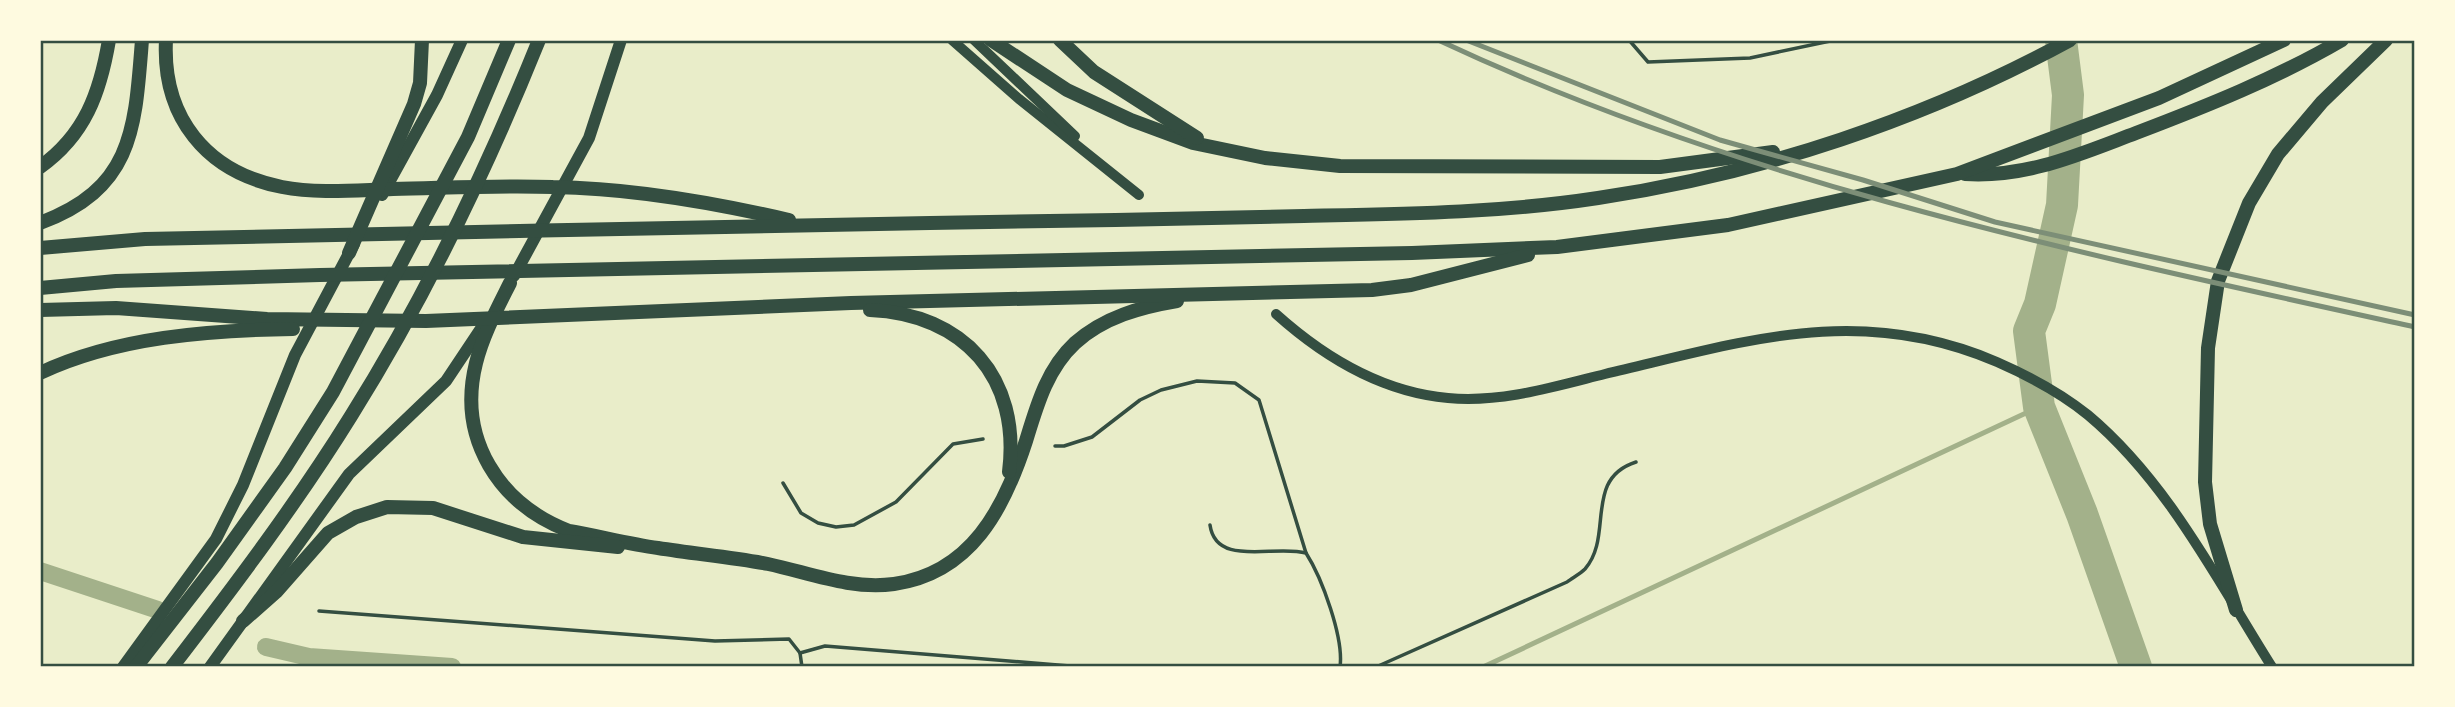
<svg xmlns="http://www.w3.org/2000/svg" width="2455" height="707" font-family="'Asap Condensed',sans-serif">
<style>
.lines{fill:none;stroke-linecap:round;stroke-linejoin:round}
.stream{stroke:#a3b18a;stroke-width:5}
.canal{stroke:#a3b18a;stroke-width:18}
.river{stroke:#a3b18a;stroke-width:32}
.path{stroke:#344e41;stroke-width:3.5}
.secondary{stroke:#344e41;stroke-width:10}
.trunk{stroke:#344e41;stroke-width:12}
.motorway{stroke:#344e41;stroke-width:14}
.rail{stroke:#7c8e77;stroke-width:5}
.neatline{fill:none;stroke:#344e41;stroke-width:2.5}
</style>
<rect width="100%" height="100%" fill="#e9edc9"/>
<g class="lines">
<path class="stream" d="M 1483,667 L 2039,407"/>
<g class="canal">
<path d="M 40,571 L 158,610"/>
<path d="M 266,647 L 309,657 L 452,667"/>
</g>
<path class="river" d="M 2061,40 L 2068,95 L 2062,205 L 2040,304 L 2029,331 L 2039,407 L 2082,514 L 2136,667"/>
<g class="path">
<path d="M 1629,40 L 1648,62 L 1750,58 L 1835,40"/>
<path d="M 1055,446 L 1064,446 L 1092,437 L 1140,400 L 1161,390 L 1197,381 L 1235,383 L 1259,400 L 1306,553"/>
<path d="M 783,483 L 801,513 L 818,523 L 836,527 L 854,525 L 896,502 L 953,444 L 983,439"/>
<path d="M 1210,525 C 1216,568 1275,544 1306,553 C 1322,578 1344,638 1340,667"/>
<path d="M 319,611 L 715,641 L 789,639 L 800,653 L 802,667"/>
<path d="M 800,653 L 825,646 L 1082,667"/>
<path d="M 1376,667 L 1567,582 C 1572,578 1580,574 1585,569 C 1614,536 1583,479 1636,462"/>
</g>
<g class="secondary">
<path d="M 952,40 L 1019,99 L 1139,195"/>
<path d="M 974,40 L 1075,136"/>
<path d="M 1276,314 C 1325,358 1381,392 1448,398 C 1501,403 1553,387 1605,374 C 1743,342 1858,302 1997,362 C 2029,376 2061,393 2088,415 C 2168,482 2217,580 2272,667"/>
</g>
<g class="trunk">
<path d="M 382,195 L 437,95 L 462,40"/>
<path d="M 514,276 L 589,138 L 621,40"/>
<path d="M 123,667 L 216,539 L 243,485 L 295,355 L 354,244"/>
<path d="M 210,667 L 349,474 L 446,381 L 486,321"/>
</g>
<g class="motorway">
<path d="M 166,40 C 162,117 206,172 282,187 C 318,194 357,190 393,189 C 446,188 499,185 553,187 C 632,188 711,202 789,220"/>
<path d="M 991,40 L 1067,90 L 1131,120 L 1193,143 L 1265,158 L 1340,166 L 1660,167 L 1773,152"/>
<path d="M 1060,40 L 1094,72 L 1197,138"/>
<path d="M 40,167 C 85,135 100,93 109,40"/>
<path d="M 1965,174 C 2027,178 2080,154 2136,133 C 2207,106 2277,78 2342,40"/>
<path d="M 40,223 C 134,188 135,128 142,40"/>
<path d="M 40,248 L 145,239 C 407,234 668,227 930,223 C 1055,221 1179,219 1304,216 C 1402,214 1500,213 1598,198 C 1761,174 1925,119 2070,40"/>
<path d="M 349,253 L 414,104 L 420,83 L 422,40"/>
<path d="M 510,283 C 497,309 483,335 476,363 C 457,439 499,504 569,531 C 599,536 628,544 658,548 C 695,554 732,557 768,564 C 810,573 851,590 894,584 C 971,573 1004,509 1026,441 C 1037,405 1047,369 1075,343 C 1104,317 1141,307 1177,301"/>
<path d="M 40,288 L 116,281 L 320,275 L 1412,253 L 1557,247 L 1728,225 L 1957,174 L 2159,98 L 2284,40"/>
<path d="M 40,310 L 116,308 L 267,319 L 426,321 L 851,303 L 1372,290 L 1411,285 L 1528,255"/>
<path d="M 870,310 C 964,314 1021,378 1009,472"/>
<path d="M 40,373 C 116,337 210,330 293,329"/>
<path d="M 2236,610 L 2210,524 L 2205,482 L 2208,348 L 2218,281 L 2249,203 L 2278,154 L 2322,102 L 2386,40"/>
<path d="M 243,621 L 277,591 L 328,533 L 356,517 L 387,507 L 433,508 L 523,537 L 618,547"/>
<path d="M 136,667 L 217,563 L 285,468 L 333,392 L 468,137 L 509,40"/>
<path d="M 172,667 C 235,585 297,503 351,416 C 425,298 487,169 539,40"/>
</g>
<g class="rail">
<path d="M 1438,40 C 1747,185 2084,254 2415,327"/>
<path d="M 1466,40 L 1720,140 L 1863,180 L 1995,222 L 2415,315"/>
</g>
</g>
<rect width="2455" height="707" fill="none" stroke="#fefae0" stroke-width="84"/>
<rect x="42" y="42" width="2371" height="623" class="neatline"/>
</svg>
